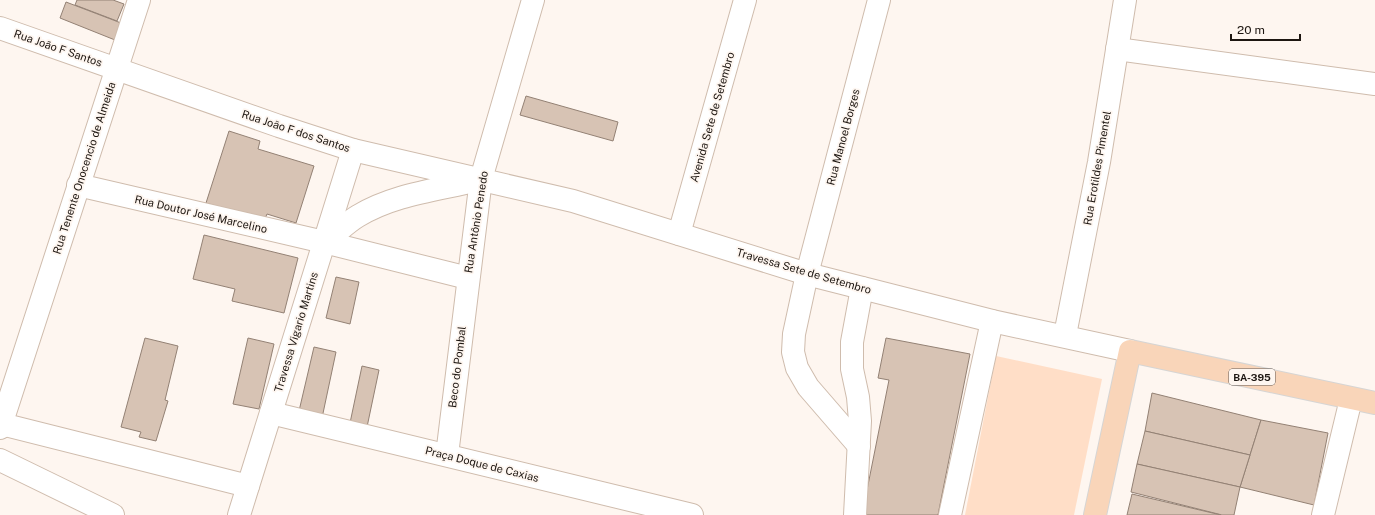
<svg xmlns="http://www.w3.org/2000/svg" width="1375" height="515" font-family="'Public Sans',sans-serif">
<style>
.green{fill:#ffdec7}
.building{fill:#d7c3b4;stroke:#938174}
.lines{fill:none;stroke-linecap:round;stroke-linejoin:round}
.minor-casing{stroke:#cfbcad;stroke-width:24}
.tertiary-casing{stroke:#cfbcad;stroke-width:24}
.primary-casing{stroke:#d6d5d4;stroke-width:24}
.minor{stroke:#fff;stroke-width:22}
.tertiary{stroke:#fff;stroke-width:22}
.primary{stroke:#f9d5b9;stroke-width:22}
.labels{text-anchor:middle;stroke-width:3.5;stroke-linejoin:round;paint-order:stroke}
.shield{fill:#fef6f0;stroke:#605954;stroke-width:1}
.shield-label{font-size:10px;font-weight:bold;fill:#1d1611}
.street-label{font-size:11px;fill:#1d1611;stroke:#fef6f0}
</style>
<rect width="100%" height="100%" fill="#fef6f0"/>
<path class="green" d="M 996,356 L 1102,379 L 1074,515 L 965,515 Z"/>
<g class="building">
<path d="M 77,0 L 113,0 L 124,4 L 117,21 L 75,5 Z"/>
<path d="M 66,2 L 121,23 L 115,40 L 60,18 Z"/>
<path d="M 526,96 L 618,122 L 613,141 L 520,115 Z"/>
<path d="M 229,131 L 260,141 L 258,149 L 314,166 L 296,223 L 267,214 L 264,221 L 206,203 Z"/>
<path d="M 204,235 L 298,258 L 284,313 L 232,301 L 235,289 L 193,279 Z"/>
<path d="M 336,277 L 359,282 L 350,324 L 326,318 Z"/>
<path d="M 145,338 L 178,346 L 165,400 L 168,401 L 156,441 L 139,437 L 141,432 L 121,427 Z"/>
<path d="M 248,338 L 274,344 L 259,409 L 233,404 Z"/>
<path d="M 886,338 L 970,354 L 938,515 L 862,515 L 889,380 L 878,378 Z"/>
<path d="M 314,347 L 336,352 L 322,418 L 299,411 Z"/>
<path d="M 362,366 L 379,370 L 367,427 L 350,423 Z"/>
<path d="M 1152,393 L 1261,420 L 1250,455 L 1145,431 Z"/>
<path d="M 1261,420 L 1328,433 L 1314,505 L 1240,487 Z"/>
<path d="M 1145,431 L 1250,455 L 1240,487 L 1137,464 Z"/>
<path d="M 1137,464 L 1240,487 L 1234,515 L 1222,515 L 1131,492 Z"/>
<path d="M 1132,494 L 1221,515 L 1127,515 Z"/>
</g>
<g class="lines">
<defs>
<g id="minor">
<path d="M 0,28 L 279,126 L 353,150 L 573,201 L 807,274 L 992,321 L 1130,351"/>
<path d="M 1117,49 L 1375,84"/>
<path d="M 78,185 L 324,242 L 468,278"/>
<path d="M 679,234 L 745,0"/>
<path d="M 324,242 C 336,234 346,223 358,216 C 394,194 438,190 478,180"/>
<path d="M 1065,335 L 1099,162 L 1125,0"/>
<path d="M 271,413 L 692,515"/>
<path d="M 1,424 L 248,486"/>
<path d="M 0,428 L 139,0"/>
<path d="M 859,446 L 808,387 L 797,368 L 793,352 L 794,334 L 807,274 L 879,0"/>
<path d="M 447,455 L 481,179 L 533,0"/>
<path d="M 239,515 L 353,150"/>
<path d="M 855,515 L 860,421 L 858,397 L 852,369 L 852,342 L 862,288"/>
<path d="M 950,515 L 992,321"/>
<path d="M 1323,515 L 1351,399"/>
</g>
<path id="tertiary" d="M 0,460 L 113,515"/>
<path id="primary" d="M 1095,515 L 1130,351 L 1375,403"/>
</defs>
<use href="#minor" class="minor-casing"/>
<use href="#tertiary" class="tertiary-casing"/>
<use href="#primary" class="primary-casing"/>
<use href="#minor" class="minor"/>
<use href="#tertiary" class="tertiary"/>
<use href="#primary" class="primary"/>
</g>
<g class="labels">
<rect class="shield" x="1229" y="369" width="46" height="16" rx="3"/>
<g class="shield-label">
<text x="1252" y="381">BA-395</text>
</g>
<g class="street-label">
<text transform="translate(58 48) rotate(19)" y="4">Rua João F Santos</text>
<text transform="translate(712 117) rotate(-74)" y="4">Avenida Sete de Setembro</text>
<text transform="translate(296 131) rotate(18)" y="4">Rua João F dos Santos</text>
<text transform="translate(843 137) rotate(-75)" y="4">Rua Manoel Borges</text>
<text transform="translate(84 168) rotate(-72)" y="4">Rua Tenente Onocencio de Almeida</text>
<text transform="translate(1097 168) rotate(-80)" y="4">Rua Erotildes Pimentel</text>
<text transform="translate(201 214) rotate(13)" y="4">Rua Doutor José Marcelino</text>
<text transform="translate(476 222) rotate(-81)" y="4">Rua Antônio Penedo</text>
<text transform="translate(804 271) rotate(16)" y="4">Travessa Sete de Setembro</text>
<text transform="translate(296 332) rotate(-73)" y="4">Travessa Vigario Martins</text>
<text transform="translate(457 367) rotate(-83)" y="4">Beco do Pombal</text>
<text transform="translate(482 464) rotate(14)" y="4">Praça Doque de Caxias</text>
</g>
</g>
<path d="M1231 34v6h69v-6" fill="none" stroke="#1d1611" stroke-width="2"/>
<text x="1237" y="34" font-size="12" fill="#1d1611" stroke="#fef6f0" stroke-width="3" paint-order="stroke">20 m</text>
</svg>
